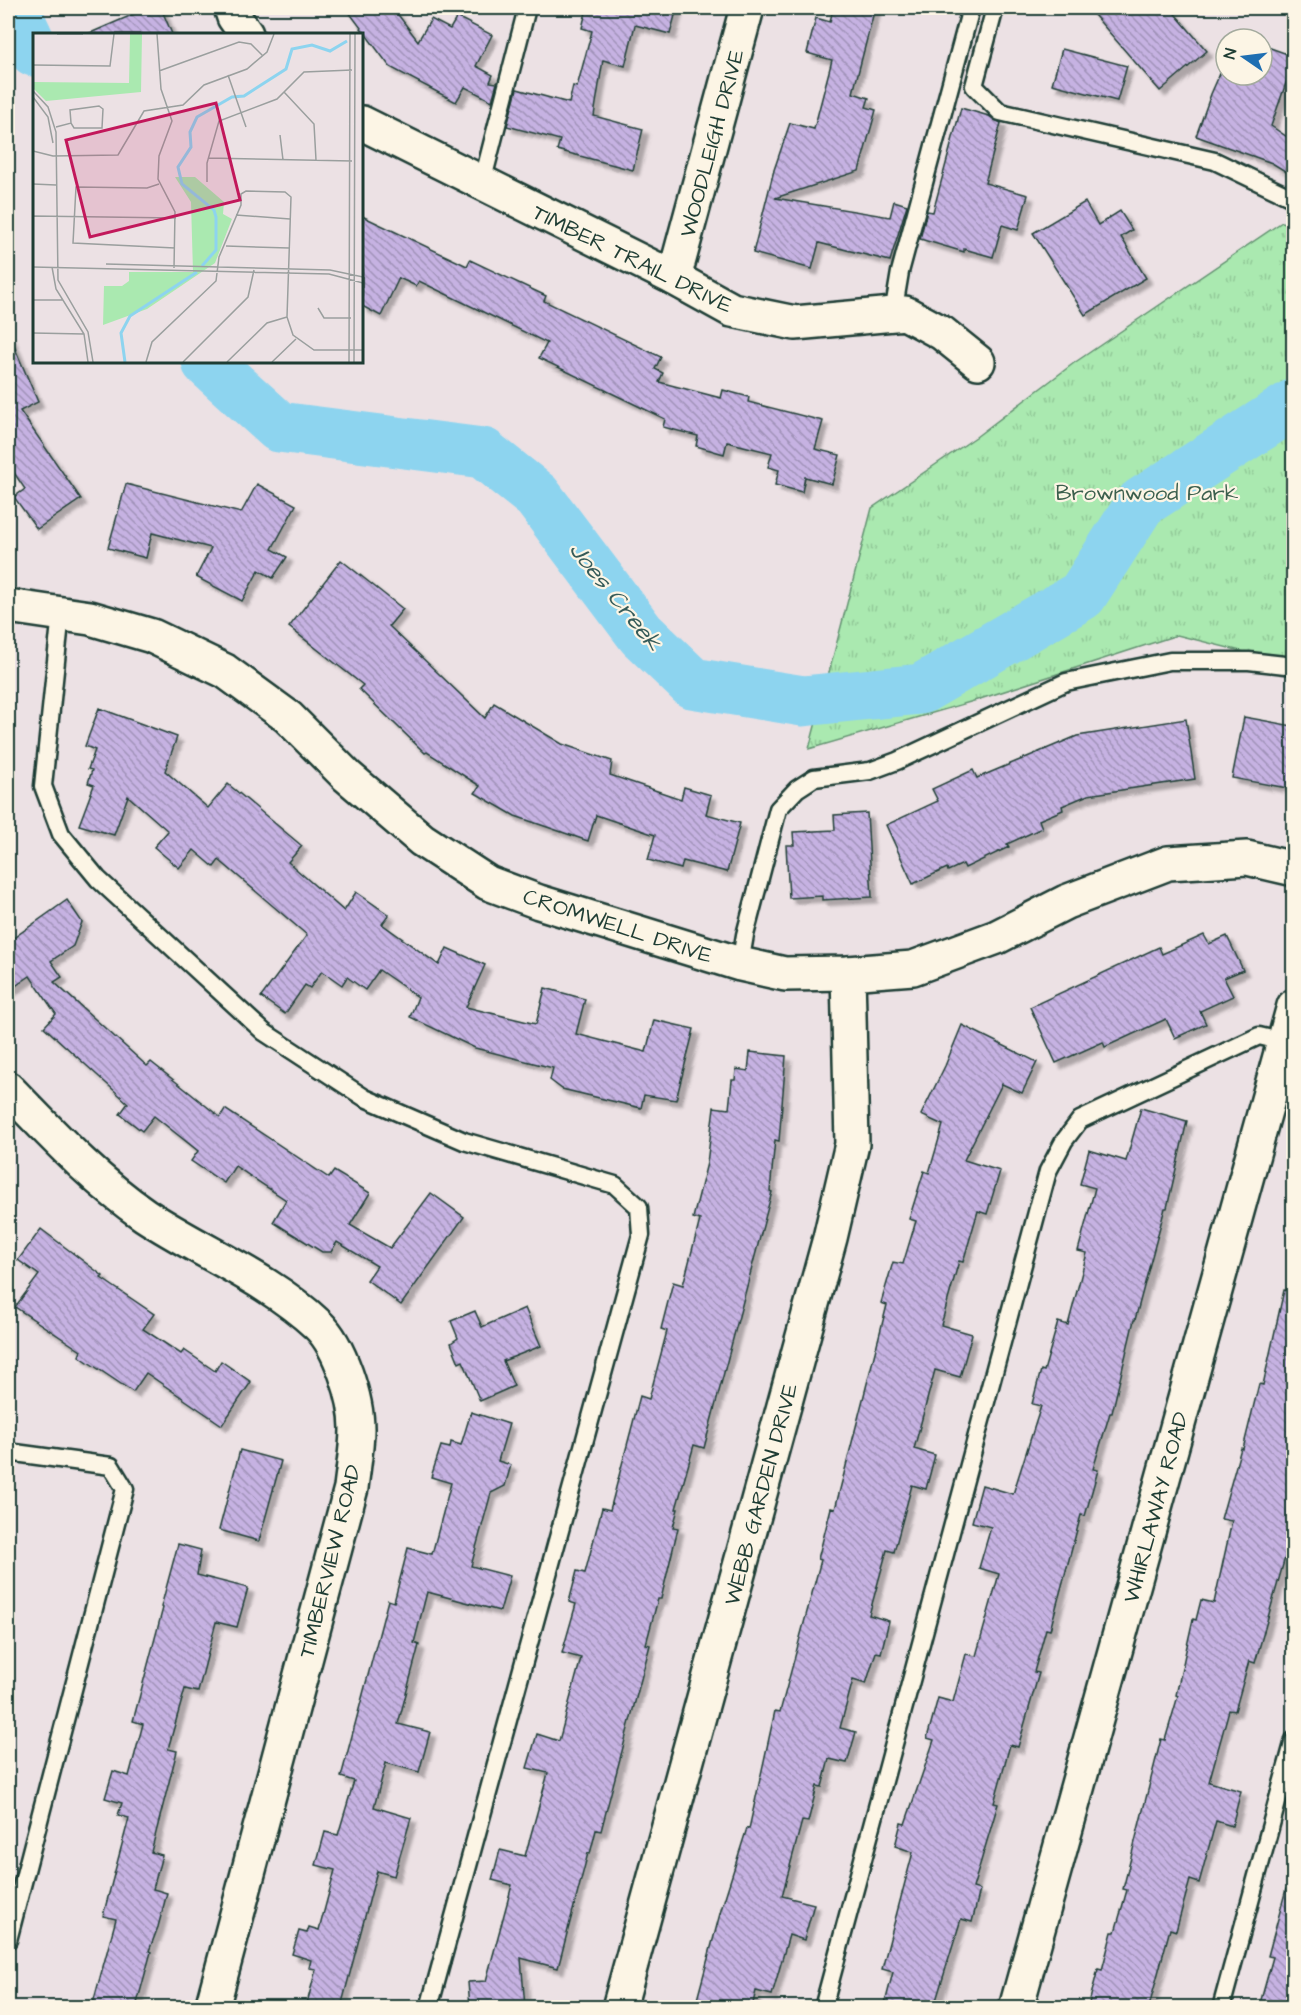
<svg xmlns="http://www.w3.org/2000/svg" width="1301" height="2015" font-family="'Architects Daughter',sans-serif">
<style>
.park{fill:url(#park-tufts);stroke:#649372;stroke-width:1.5}
.lines{fill:none;stroke-linecap:round;stroke-linejoin:round}
.river{stroke:#8dd4ef;stroke-width:51}
.building{fill:url(#building-back-hatch);stroke:#1f3d34;stroke-width:1.5;filter:url(#shadow)}
.lane-casing{stroke:#1f3d34;stroke-width:21}
.street-casing{stroke:#1f3d34;stroke-width:38}
.secondary-casing{stroke:#1f3d34;stroke-width:38}
.lane{stroke:#fcf5e5;stroke-width:16}
.street{stroke:#fcf5e5;stroke-width:33}
.secondary{stroke:#fcf5e5;stroke-width:33}
.labels{text-anchor:middle;stroke-width:4.5;stroke-linejoin:round;paint-order:stroke}
.street-label{font-size:22px;fill:#1f3d34;stroke:#fcf5e5}
.park-label{font-size:22px;fill:#3b5f4d;stroke:#fcf5e5}
.water-label{font-size:24px;font-style:italic;fill:#355b59;stroke:#fcf5e5}
.inset-river{fill:none;stroke:#8dd4ef;stroke-width:3}
.inset-road{fill:none;stroke:#9a9f9e;stroke-width:1.5}
.view{fill:#c2185b;fill-opacity:0.15;stroke:#c2185b;stroke-width:3}
.inset-edge{fill:none;stroke:#1f3d34;stroke-width:3}
</style>
<defs>
<pattern id="park-tufts" width="24" height="20" patternUnits="userSpaceOnUse" patternTransform="scale(1.5)"><rect width="24" height="20" fill="#aae9b0"/><path d="M3 7l-1-3M5 7V3M7 7l1-3M15 17l-1-3M17 17v-4M19 17l1-3" fill="none" stroke="#92c998"/></pattern>
<pattern id="building-back-hatch" width="6" height="6" patternUnits="userSpaceOnUse" patternTransform="scale(1.5)"><rect width="6" height="6" fill="#c6b2e2"/><path d="M-1 5l2 2M0 0l6 6M5-1l2 2" fill="none" stroke="#a092b8"/></pattern>
<filter id="shadow"><feDropShadow dx="5.5" dy="5.5" stdDeviation="1.5" flood-color="#0004"/></filter>
</defs>
<rect width="100%" height="100%" fill="#ece1e4"/>
<filter id="ink" filterUnits="userSpaceOnUse"><feTurbulence type="fractalNoise" baseFrequency=".0167" numOctaves="2"/><feDisplacementMap in="SourceGraphic" scale="12" xChannelSelector="R" yChannelSelector="G"/><feConvolveMatrix kernelMatrix="1 2 1 2 8 2 1 2 1" color-interpolation-filters="sRGB"/></filter>
<g filter="url(#ink)">
<path class="park" d="M 1282,222 L 1293,225 L 1293,664 L 1177,635 L 977,700 L 809,749 L 872,508 L 976,437 L 1074,363 Z"/>
<g class="lines">
<g class="river">
<path d="M 14,8 L 34,51"/>
<path d="M 207,362 L 279,427 L 483,453 L 537,496 L 641,634 L 692,683 L 803,701 L 921,689 L 1082,595 L 1141,503 L 1294,404"/>
</g>
</g>
<g class="building">
<path d="M 148,8 L 161,8 L 172,34 L 88,34 Z"/>
<path d="M 346,8 L 393,8 L 418,41 L 431,19 L 450,29 L 457,17 L 492,35 L 476,66 L 493,75 L 490,82 L 497,83 L 492,101 L 465,87 L 456,102 L 390,67 Z"/>
<path d="M 587,8 L 677,8 L 670,34 L 635,25 L 625,66 L 603,60 L 594,116 L 643,129 L 633,170 L 557,150 L 560,140 L 507,126 L 517,89 L 569,103 L 573,86 L 577,87 L 592,31 L 582,28 Z"/>
<path d="M 833,8 L 875,8 L 853,93 L 869,98 L 866,107 L 876,110 L 859,171 L 775,198 L 890,217 L 894,201 L 907,205 L 890,261 L 819,243 L 812,269 L 753,253 L 774,170 L 790,123 L 814,129 L 832,60 L 807,53 L 816,18 L 830,22 Z"/>
<path d="M 1088,8 L 1170,8 L 1207,51 L 1160,91 Z"/>
<path d="M 1262,45 L 1293,56 L 1293,63 L 1271,126 L 1293,141 L 1293,176 L 1272,163 L 1196,136 L 1211,94 L 1226,60 L 1226,75 L 1262,75 Z"/>
<path d="M 1062,49 L 1127,66 L 1117,101 L 1052,84 Z"/>
<path d="M 961,108 L 989,116 L 1001,123 L 985,183 L 1028,195 L 1018,230 L 1002,225 L 993,257 L 964,249 L 964,252 L 920,239 L 927,211 L 933,212 Z"/>
<path d="M 1085,202 L 1098,225 L 1120,211 L 1132,230 L 1121,237 L 1146,278 L 1085,315 L 1033,233 Z"/>
<path d="M 362,216 L 467,266 L 470,260 L 546,296 L 544,301 L 661,357 L 655,369 L 663,373 L 659,382 L 721,398 L 723,390 L 749,397 L 748,402 L 823,421 L 815,449 L 840,455 L 832,484 L 805,477 L 802,492 L 775,485 L 779,470 L 768,467 L 772,453 L 727,442 L 724,454 L 696,446 L 698,436 L 663,427 L 665,419 L 539,358 L 547,343 L 419,281 L 416,286 L 399,278 L 381,316 L 362,306 Z"/>
<path d="M 8,332 L 38,402 L 20,411 L 81,499 L 37,529 L 14,497 L 25,489 L 8,464 Z"/>
<path d="M 126,484 L 241,513 L 257,484 L 296,505 L 272,549 L 287,557 L 273,578 L 259,570 L 242,601 L 196,577 L 211,548 L 152,533 L 146,558 L 108,548 Z"/>
<path d="M 341,560 L 403,609 L 389,626 L 485,718 L 494,703 L 562,744 L 612,761 L 610,775 L 681,799 L 684,787 L 711,795 L 706,814 L 740,823 L 727,872 L 683,861 L 681,869 L 648,860 L 655,835 L 596,815 L 588,841 L 515,816 L 475,793 L 480,786 L 427,752 L 425,753 L 359,689 L 363,685 L 289,627 Z"/>
<path d="M 99,708 L 177,737 L 165,771 L 208,808 L 228,784 L 302,846 L 288,862 L 344,911 L 356,892 L 389,915 L 382,924 L 439,965 L 447,948 L 485,965 L 466,1007 L 536,1024 L 545,988 L 585,999 L 576,1034 L 646,1052 L 654,1020 L 694,1029 L 676,1100 L 644,1095 L 641,1108 L 562,1089 L 550,1080 L 553,1068 L 475,1048 L 410,1017 L 418,997 L 379,970 L 365,990 L 347,977 L 342,985 L 322,971 L 310,988 L 305,985 L 285,1014 L 261,997 L 307,935 L 219,860 L 214,867 L 194,850 L 179,868 L 154,847 L 168,831 L 128,796 L 114,835 L 79,825 L 94,785 L 88,783 L 92,770 L 88,769 L 95,750 L 85,746 Z"/>
<path d="M 1244,717 L 1293,726 L 1293,789 L 1232,778 Z"/>
<path d="M 1186,719 L 1195,779 L 1088,795 L 1062,806 L 1063,810 L 1039,820 L 1042,828 L 1007,844 L 1009,847 L 965,868 L 963,864 L 948,871 L 947,868 L 913,884 L 886,825 L 938,801 L 932,789 L 973,770 L 977,778 L 1077,736 Z"/>
<path d="M 867,813 L 872,897 L 822,900 L 822,896 L 789,898 L 786,845 L 794,845 L 793,832 L 835,830 L 834,815 Z"/>
<path d="M 67,900 L 82,922 L 73,946 L 51,961 L 62,977 L 54,982 L 147,1066 L 151,1062 L 220,1117 L 225,1109 L 329,1178 L 334,1171 L 370,1193 L 350,1225 L 390,1248 L 431,1193 L 464,1217 L 401,1305 L 367,1280 L 377,1266 L 337,1242 L 331,1252 L 322,1252 L 273,1222 L 286,1200 L 235,1166 L 224,1183 L 191,1161 L 198,1151 L 154,1116 L 142,1131 L 120,1114 L 128,1103 L 44,1027 L 56,1014 L 30,976 L 8,991 L 8,942 Z"/>
<path d="M 1204,935 L 1209,944 L 1227,936 L 1243,970 L 1224,978 L 1233,996 L 1200,1011 L 1206,1024 L 1175,1038 L 1166,1019 L 1105,1047 L 1103,1042 L 1056,1063 L 1030,1007 L 1159,947 L 1162,954 Z"/>
<path d="M 962,1025 L 1037,1062 L 1022,1093 L 1002,1084 L 964,1160 L 1000,1171 L 987,1214 L 978,1211 L 963,1262 L 959,1261 L 941,1325 L 972,1334 L 960,1377 L 935,1370 L 914,1449 L 935,1455 L 926,1489 L 912,1485 L 894,1552 L 887,1550 L 869,1615 L 889,1621 L 881,1653 L 876,1652 L 866,1684 L 853,1680 L 840,1728 L 856,1732 L 847,1763 L 829,1759 L 822,1787 L 817,1786 L 808,1822 L 802,1821 L 782,1896 L 814,1904 L 804,1940 L 789,1935 L 772,1995 L 756,1991 L 752,2007 L 695,2007 L 721,1910 L 747,1828 L 749,1829 L 775,1711 L 780,1712 L 821,1560 L 818,1559 L 831,1508 L 835,1509 L 887,1305 L 881,1303 L 893,1262 L 903,1264 L 916,1221 L 909,1219 L 924,1171 L 929,1173 L 943,1125 L 921,1115 L 945,1066 Z"/>
<path d="M 750,1052 L 786,1056 L 779,1141 L 775,1140 L 770,1191 L 772,1192 L 704,1448 L 694,1445 L 676,1509 L 678,1509 L 673,1527 L 678,1528 L 661,1599 L 658,1599 L 646,1644 L 650,1645 L 601,1831 L 596,1830 L 590,1854 L 588,1853 L 558,1968 L 521,1958 L 525,2007 L 470,2007 L 468,1982 L 486,1981 L 512,1885 L 492,1880 L 500,1850 L 525,1856 L 548,1773 L 527,1768 L 537,1734 L 559,1741 L 581,1658 L 562,1653 L 576,1604 L 569,1602 L 577,1571 L 585,1573 L 602,1508 L 610,1510 L 640,1396 L 649,1399 L 667,1331 L 661,1329 L 673,1282 L 683,1285 L 700,1220 L 693,1218 L 707,1163 L 714,1107 L 729,1109 L 732,1080 L 735,1080 L 736,1069 L 748,1071 Z"/>
<path d="M 1141,1108 L 1187,1121 L 1167,1208 L 1165,1208 L 1135,1320 L 1134,1320 L 1112,1413 L 1110,1413 L 1093,1469 L 1098,1470 L 1085,1516 L 1081,1515 L 1050,1630 L 1046,1629 L 1034,1672 L 1039,1673 L 1018,1747 L 1010,1745 L 994,1803 L 998,1804 L 973,1888 L 980,1890 L 972,1922 L 961,1919 L 934,2007 L 884,2007 L 893,1972 L 882,1969 L 913,1852 L 895,1846 L 901,1823 L 905,1824 L 934,1740 L 927,1738 L 938,1698 L 953,1702 L 966,1654 L 976,1656 L 999,1574 L 979,1568 L 991,1527 L 972,1522 L 982,1485 L 1013,1494 L 1041,1406 L 1032,1404 L 1041,1370 L 1044,1371 L 1058,1322 L 1068,1325 L 1087,1253 L 1078,1251 L 1095,1188 L 1080,1184 L 1089,1150 L 1126,1161 Z"/>
<path d="M 41,1229 L 103,1276 L 101,1278 L 154,1314 L 143,1329 L 181,1354 L 184,1350 L 215,1371 L 221,1361 L 251,1382 L 222,1425 L 146,1373 L 133,1392 L 79,1356 L 81,1351 L 15,1307 L 39,1275 L 18,1260 Z"/>
<path d="M 1284,1290 L 1293,1291 L 1293,1541 L 1290,1540 L 1255,1663 L 1249,1661 L 1235,1711 L 1229,1710 L 1209,1782 L 1241,1791 L 1232,1826 L 1216,1821 L 1199,1883 L 1190,1880 L 1176,1931 L 1170,1929 L 1149,2007 L 1088,2007 L 1098,1969 L 1102,1970 L 1112,1932 L 1115,1932 L 1127,1890 L 1123,1889 L 1161,1739 L 1165,1740 L 1178,1696 L 1176,1695 L 1193,1619 L 1196,1620 L 1201,1600 L 1214,1603 L 1232,1521 L 1221,1519 L 1241,1448 L 1243,1449 L 1259,1384 L 1263,1385 Z"/>
<path d="M 525,1308 L 541,1346 L 503,1361 L 514,1386 L 480,1401 L 463,1361 L 459,1363 L 451,1343 L 458,1338 L 451,1321 L 475,1311 L 482,1327 Z"/>
<path d="M 471,1412 L 509,1424 L 498,1461 L 511,1465 L 505,1486 L 491,1493 L 471,1566 L 510,1576 L 500,1611 L 427,1592 L 414,1643 L 419,1645 L 398,1724 L 430,1732 L 419,1772 L 386,1763 L 374,1807 L 411,1818 L 394,1876 L 377,1871 L 341,2007 L 306,2007 L 316,1969 L 309,1968 L 311,1960 L 292,1954 L 299,1931 L 307,1933 L 309,1927 L 319,1930 L 335,1870 L 316,1865 L 325,1832 L 338,1835 L 354,1781 L 341,1777 L 388,1600 L 394,1602 L 408,1548 L 432,1554 L 451,1483 L 431,1477 L 441,1446 L 450,1448 L 451,1442 L 461,1445 Z"/>
<path d="M 240,1450 L 281,1461 L 259,1541 L 219,1530 Z"/>
<path d="M 178,1544 L 201,1550 L 197,1575 L 248,1588 L 237,1627 L 216,1622 L 198,1692 L 185,1689 L 168,1749 L 177,1751 L 151,1852 L 162,1855 L 153,1889 L 167,1893 L 158,1927 L 149,1951 L 151,1952 L 136,2007 L 92,2007 L 116,1919 L 103,1916 L 129,1818 L 118,1815 L 122,1803 L 105,1798 L 113,1771 L 129,1776 L 143,1724 L 133,1721 L 163,1608 L 161,1607 Z"/>
<path d="M 1286,1889 L 1293,1890 L 1293,2007 L 1259,2007 L 1273,1957 L 1268,1956 Z"/>
</g>
<g class="lines">
<defs>
<g id="lane">
<path d="M 995,8 L 974,86 L 1000,112 L 1215,161 L 1294,199"/>
<path d="M 482,183 L 527,8"/>
<path d="M 893,314 L 900,272 L 971,8"/>
<path d="M 61,613 L 43,786 L 61,834 L 98,879 L 264,1032 L 365,1098 L 464,1141 L 615,1185 L 639,1207 L 641,1235 L 429,2008"/>
<path d="M 740,964 L 745,935 L 778,809 L 797,789 L 814,778 L 870,771 L 897,761 L 1066,682 L 1170,661 L 1249,661 L 1294,666"/>
<path d="M 8,1452 L 111,1466 L 125,1489 L 8,1940"/>
<path d="M 823,2008 L 1048,1171 L 1064,1141 L 1080,1120 L 1259,1036 L 1284,1042"/>
<path d="M 1221,2008 L 1294,1740"/>
</g>
<g id="street">
<path d="M 231,8 L 234,17 L 246,34"/>
<path d="M 362,123 L 674,278 L 732,310 L 795,323 L 905,313 L 942,333 L 978,362"/>
<path d="M 674,278 L 747,8"/>
<path d="M 8,1089 C 51,1133 94,1180 145,1215 C 201,1252 268,1278 318,1325 C 340,1346 357,1399 357,1429 C 357,1449 353,1469 351,1488 L 212,2008"/>
<path d="M 619,2008 L 830,1238 L 852,1144 L 848,973"/>
<path d="M 1016,2008 L 1294,1006"/>
</g>
<path id="secondary" d="M 8,606 L 90,618 L 152,636 L 225,671 L 288,717 L 347,776 L 422,840 L 488,883 L 539,902 L 740,964 L 785,974 L 848,973 L 913,968 L 997,937 L 1066,902 L 1168,863 L 1247,858 L 1294,869"/>
</defs>
<use href="#lane" class="lane-casing"/>
<use href="#street" class="street-casing"/>
<use href="#secondary" class="secondary-casing"/>
<use href="#lane" class="lane"/>
<use href="#street" class="street"/>
<use href="#secondary" class="secondary"/>
</g>
</g>
<g class="labels">
<g class="street-label">
<text transform="translate(711 143) rotate(-75)" y="8">WOODLEIGH DRIVE</text>
<text transform="translate(633 258) rotate(26)" y="8">TIMBER TRAIL DRIVE</text>
<text transform="translate(618 925) rotate(18)" y="8">CROMWELL DRIVE</text>
<text transform="translate(760 1494) rotate(-75)" y="8">WEBB GARDEN DRIVE</text>
<text transform="translate(1155 1507) rotate(-75)" y="8">WHIRLAWAY ROAD</text>
<text transform="translate(329 1561) rotate(-76)" y="8">TIMBERVIEW ROAD</text>
</g>
<g class="park-label">
<text x="1147" y="500">Brownwood Park</text>
</g>
<g class="water-label">
<text transform="translate(616 596) rotate(51)" y="8">Joes Creek</text>
</g>
</g>
<g transform="translate(33 33)">
<rect width="330" height="330" fill="#ece1e4"/>
<path d="M 97,1 L 109,1 L 108,59 L 13,68 L 0,55 L 0,49 L 96,50 ZM 142,144 L 162,144 L 191,169 L 190,181 L 199,186 L 182,230 L 114,276 L 70,292 L 71,253 L 89,253 L 96,248 L 96,239 L 160,239 L 158,169 Z" fill="#aae9b0"/>
<path class="inset-river" d="M 169,233 L 183,217 L 183,184 L 181,177 L 149,151 L 145,134 L 158,114 L 157,99 L 164,84 L 199,64 L 211,63 L 253,36 L 259,16 L 279,12 L 297,18 L 314,8M 92,329 L 88,300 L 97,283 L 164,239"/>
<path class="inset-road" d="M 24,1 L 50,1M 124,1 L 128,56 L 139,88 L 126,123 L 125,146 L 142,179 L 141,235M 0,32 L 77,33 L 81,1M 126,38 L 206,9 L 218,11 L 230,23M 195,42 L 213,94M 0,58 L 15,74 L 23,99 L 25,247 L 55,299 L 60,329M 251,59 L 281,91 L 283,127M 0,64 L 15,84 L 20,110M 23,94 L 38,90 L 41,95 L 69,95 L 70,76 L 66,73 L 37,77 L 38,90M 247,102 L 250,127M 0,118 L 20,123 L 85,122 L 111,78 L 150,72 L 171,52 L 214,36 L 234,19 L 241,1M 175,125 L 319,128M 174,149 L 174,130 L 186,88 L 244,66 L 271,39 L 319,37M 0,151 L 23,152M 126,151 L 114,155 L 43,154 L 40,210 L 142,215M 203,182 L 257,186M 0,183 L 143,185M 193,213 L 256,215M 0,220 L 0,183M 73,231 L 297,237 L 330,244M 0,234 L 296,241 L 330,250M 19,234 L 23,256 L 51,301 L 55,329M 0,267 L 30,267M 285,275 L 291,285 L 318,285M 0,300 L 51,301M 113,329 L 119,309 L 183,248 L 186,224 L 208,172 L 208,161 L 213,158 L 252,159 L 258,164 L 254,284 L 260,302 L 281,317 L 330,317M 150,329 L 215,264 L 221,237M 194,329 L 234,290 L 254,284M 239,329 L 263,306M 316,329 L 317,1M 321,329 L 322,1"/>
<path class="view" d="M 183,70 L 207,167 L 57,204 L 33,107 Z"/>
<rect width="330" height="330" class="inset-edge"/>
</g>
<rect width="1301" height="2015" fill="none" stroke="#fcf5e5" stroke-width="30"/>
<rect x="15" y="15" width="1271" height="1985" fill="none" stroke="#1f3d34" stroke-width="2" filter="url(#ink)"/>
<g transform="translate(1244 57) rotate(284)"><circle r="28" fill="#fcf5e5" stroke="#a4ab9e" stroke-width="1.5"/>
<path d="M0-4.5L10 22L0 15L-10 22Z" fill="#1f6fb2"/>
<text y="-9" font-size="16" font-weight="bold" text-anchor="middle" fill="#1f3d34">N</text>
</g>
</svg>
